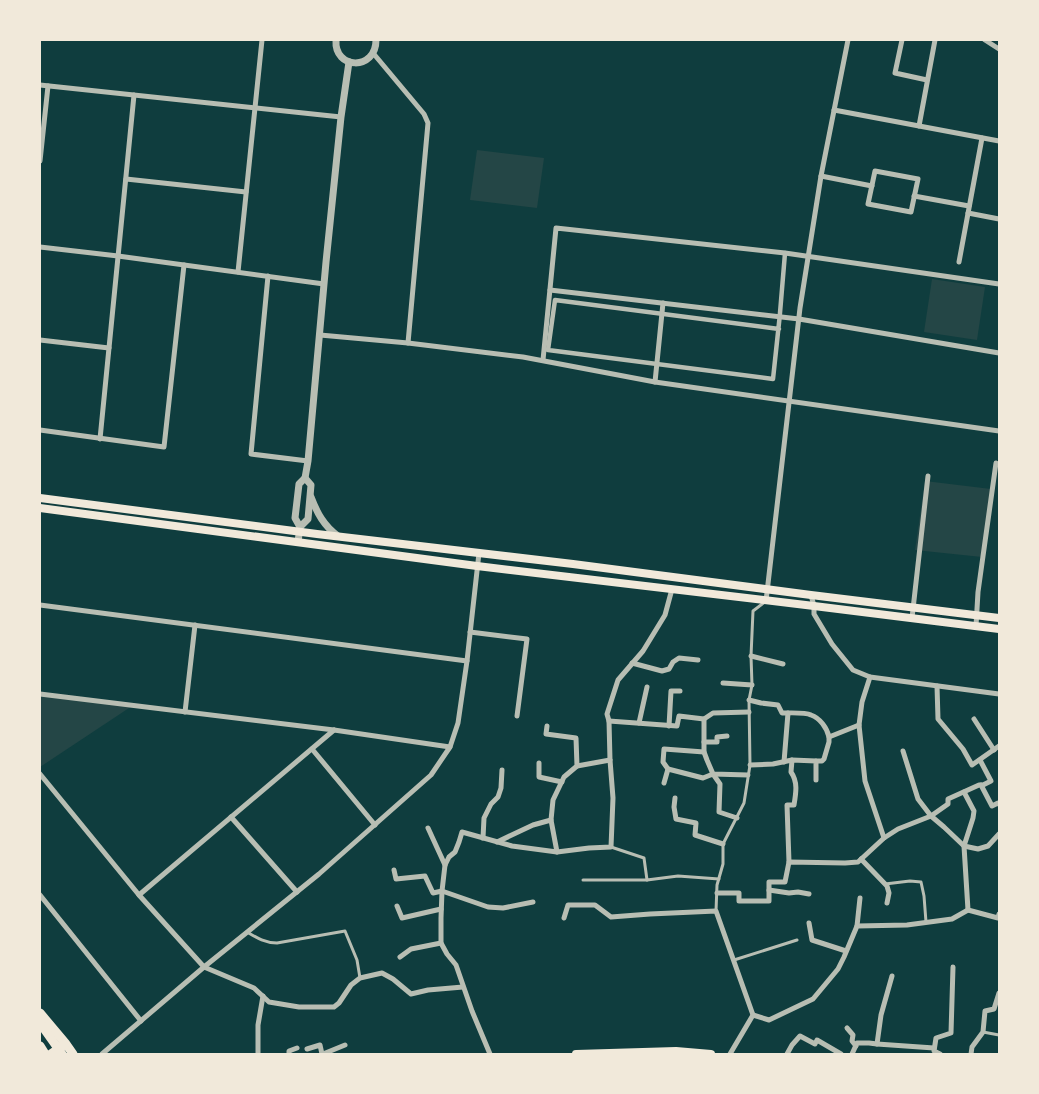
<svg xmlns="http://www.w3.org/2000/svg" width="1039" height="1094" font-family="Raleway,sans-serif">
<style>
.green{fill:#244646}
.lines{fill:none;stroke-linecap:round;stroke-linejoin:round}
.service{stroke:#b8beb3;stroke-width:3}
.pedestrian{stroke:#b8beb3;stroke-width:4.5}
.minor{stroke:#b8beb3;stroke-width:5}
.tertiary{stroke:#b8beb3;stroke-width:7}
.secondary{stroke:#f1e9da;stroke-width:8}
.primary{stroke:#f1e9da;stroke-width:9}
</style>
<rect width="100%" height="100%" fill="#0f3d3e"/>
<g class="green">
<path d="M 477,150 L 544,158 L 537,208 L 470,200 Z"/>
<path d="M 932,279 L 985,287 L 977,340 L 924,332 Z"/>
<path d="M 925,481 L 991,489 L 982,557 L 915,550 Z"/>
<path d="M 40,694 L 132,706 L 40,767 Z"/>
</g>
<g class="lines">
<g class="service">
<path d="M 611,847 L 644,858 L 647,880 L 678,876 L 719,879"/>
<path d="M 583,880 L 647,880"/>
<path d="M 885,884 L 910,881 L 921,882 L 924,896 L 926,922"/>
<path d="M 716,911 L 717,885 L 723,864 L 723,844 L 744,803 L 750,765 L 749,700 L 752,685 L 751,656 L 753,611 L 766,601"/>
<path d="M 247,932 C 257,938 265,943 277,943 L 345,931 L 357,960 L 360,978"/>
<path d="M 734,960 L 797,940"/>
<path d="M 983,1032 L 999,1035"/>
</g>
<path class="pedestrian" d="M 779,329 L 555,300 L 548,350 L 773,379 C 778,337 782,295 785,253"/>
<g class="minor">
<path d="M 902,40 L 895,73 L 927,80"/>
<path d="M 985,40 L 999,49"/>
<path d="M 373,53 L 424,114 L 428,123 L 408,343"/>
<path d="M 40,85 L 341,117"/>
<path d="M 834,110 L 999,141"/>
<path d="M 919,126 L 935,40"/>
<path d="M 40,161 L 48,86"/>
<path d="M 875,171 L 918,179 L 911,212 L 868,204 Z"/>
<path d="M 821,176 L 872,186"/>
<path d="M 126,179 L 246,192"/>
<path d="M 914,196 L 969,206"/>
<path d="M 968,213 L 999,219"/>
<path d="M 40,247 L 118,256 L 324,284"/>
<path d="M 959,262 L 982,138"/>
<path d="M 238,272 L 262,40"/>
<path d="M 268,276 L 251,454 L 308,461"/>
<path d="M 550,290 L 799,319 L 999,353"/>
<path d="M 320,335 L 408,343 L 523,357 L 655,382 L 999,431"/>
<path d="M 40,340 L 109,348"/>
<path d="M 543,360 L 556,228 L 785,253 L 999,284"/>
<path d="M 655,382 L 663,303"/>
<path d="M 40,430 L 164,447 L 184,265"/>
<path d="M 100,439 L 134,95"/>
<path d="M 811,595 L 814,606 L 814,614 L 832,644 L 853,670 L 870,677 L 999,694"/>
<path d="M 766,601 L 800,308 L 821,176 L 848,40"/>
<path d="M 40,605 L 467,661"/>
<path d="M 912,618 L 928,476"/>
<path d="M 976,626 L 978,592 L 996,463"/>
<path d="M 470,632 L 527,639 L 517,716"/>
<path d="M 751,656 L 783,664"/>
<path d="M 632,663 L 662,671 L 669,669 L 673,662 L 679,658 L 698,660"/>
<path d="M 870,677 L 862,702 L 859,725 L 865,781 L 884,838"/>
<path d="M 723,683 L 752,685"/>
<path d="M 937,686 L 938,719 L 963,749 L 972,765 L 999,746"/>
<path d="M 40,694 L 334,730 L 450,747"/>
<path d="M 749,700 L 761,703 L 778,705 L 782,713 C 789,713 805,712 811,715 C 820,718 827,728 829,737 L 859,725"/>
<path d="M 185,712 L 195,625"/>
<path d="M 704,719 L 704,752 L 707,760 L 713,774 L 748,775"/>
<path d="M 974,719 L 994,750"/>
<path d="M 609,721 L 677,726 L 679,716 L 704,719 L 713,713 L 749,712"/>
<path d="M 639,723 L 647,687"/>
<path d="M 547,726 L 546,734 L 576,738 L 577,766 L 564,777 L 553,800 L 551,820 L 557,852"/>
<path d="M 669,726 L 671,691 L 680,691"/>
<path d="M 704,742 L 717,742 L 717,737 L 727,736"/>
<path d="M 312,749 L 375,825"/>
<path d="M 903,751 L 918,799 L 931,816 L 944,827 L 964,846 L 978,849 L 988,846 L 999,834"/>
<path d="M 816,761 L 822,761 L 824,759 L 829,742 L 829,737"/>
<path d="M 784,762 L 788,713"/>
<path d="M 539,763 L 539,777 L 562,782"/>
<path d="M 750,765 L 773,764 L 792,760 L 816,761 L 816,780"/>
<path d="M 577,766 L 610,760"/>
<path d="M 668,769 L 703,778 L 713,774 L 720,784 L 719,812 L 737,818"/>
<path d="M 40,774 L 139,895 L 204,967 L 254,988 L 269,1002 L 299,1007 L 334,1007 L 339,1003 L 351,985 L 360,978 L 382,973 L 393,979 L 411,994 L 428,990 L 463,987"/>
<path d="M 664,783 L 668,769 L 663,762 L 664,749 L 704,752"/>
<path d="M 981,785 L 992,806 L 998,803 L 999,804"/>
<path d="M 964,792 L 974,811 L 973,818 L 964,846 L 968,910 L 998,918 L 999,914"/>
<path d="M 675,798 L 674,807 L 676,819 L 696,823 L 695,835 L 723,844"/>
<path d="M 231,817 L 297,892"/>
<path d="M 428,828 L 445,865"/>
<path d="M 483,838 L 484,818 L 491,804 L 498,797 L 501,788 L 502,770"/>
<path d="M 497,842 L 533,825 L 551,820"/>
<path d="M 861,859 L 887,886 L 889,893 L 887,903"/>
<path d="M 789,862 L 787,805 L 794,805 C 796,793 798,782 791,772 L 792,760"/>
<path d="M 394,870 L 396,879 L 425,876 L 433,893 L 442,891 L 488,907 L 503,908 L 533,902"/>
<path d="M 769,890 L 789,893 L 798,892 L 809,894"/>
<path d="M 717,893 L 739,893 L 739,901 L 769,901 L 769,882 L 785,882 L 789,862 L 845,863 L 858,862 L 884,838 L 898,829 L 931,816 L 948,804 L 948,799 L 979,785 L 983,785 L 991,781 L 980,760"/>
<path d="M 40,895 L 141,1021"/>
<path d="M 139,895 L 334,730"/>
<path d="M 397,906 L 402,918 L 441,909"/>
<path d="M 564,918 L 568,905 L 595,905 L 611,917 L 650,914 L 716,911 L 753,1015 L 730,1054"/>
<path d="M 809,923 L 812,940 L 846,951"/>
<path d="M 857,926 L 860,898"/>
<path d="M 400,957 L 411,949 L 441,943"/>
<path d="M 753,1015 L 769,1020 L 813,999 L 838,969 L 844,957 L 857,926 L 907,925 L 952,919 L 968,910"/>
<path d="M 847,1028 L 853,1035 L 852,1041 L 856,1046"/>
<path d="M 877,1044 L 934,1048"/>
<path d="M 307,1049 L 320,1045 L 322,1054"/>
<path d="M 102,1054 L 204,967 L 319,874 L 431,775 L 450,747 L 458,723 L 467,661 L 479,553"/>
<path d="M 258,1054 L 258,1025 L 263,996"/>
<path d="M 289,1054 L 289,1051 L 297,1048"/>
<path d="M 323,1054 L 345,1045"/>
<path d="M 490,1054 L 472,1011 L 456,965 L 447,954 L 441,943 L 441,918 L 442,891 L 445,865 L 449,857 L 455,852 L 459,842 L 462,832 L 512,846 L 557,852 L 589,848 L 611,847 L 613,798 L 610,760 L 609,721 L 607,714 L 618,680 L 643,651 L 665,615 L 672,589"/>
<path d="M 787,1054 L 792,1045 L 800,1036 L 815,1044 L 817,1040 L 841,1054"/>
<path d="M 852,1054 L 857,1043 L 869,1043 L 877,1044 L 881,1015 L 892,976"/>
<path d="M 940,1054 L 934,1051 L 936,1038 L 951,1033 L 953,967"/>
<path d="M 971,1054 L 972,1047 L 983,1032 L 985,1011 L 994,1009 L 999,993"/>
</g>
<g class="tertiary">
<path d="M 336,40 C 334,70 376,71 376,40"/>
<path d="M 311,497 C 317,513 324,526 338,536"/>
<path d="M 300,527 L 308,519 L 311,485 L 305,478"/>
<path d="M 298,542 L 300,527 L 295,518 L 299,484 L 305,478 L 308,461 L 326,262 L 341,117 L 349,62"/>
</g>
<g class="secondary">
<path d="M 40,498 L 317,534 L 573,564 L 811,595 L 999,618"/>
<path d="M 40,508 L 477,566 L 814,606 L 999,629"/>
<path d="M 576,1054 L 676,1051 L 711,1054"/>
</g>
<g class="primary">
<path d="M 40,1013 L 66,1044 L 73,1054"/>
<path d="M 40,1023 L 62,1054"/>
<path d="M 40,1046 L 45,1054"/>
<path d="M 51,1054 L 64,1045"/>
</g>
</g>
<rect width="1039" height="1094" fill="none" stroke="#f1e9da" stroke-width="82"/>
</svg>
